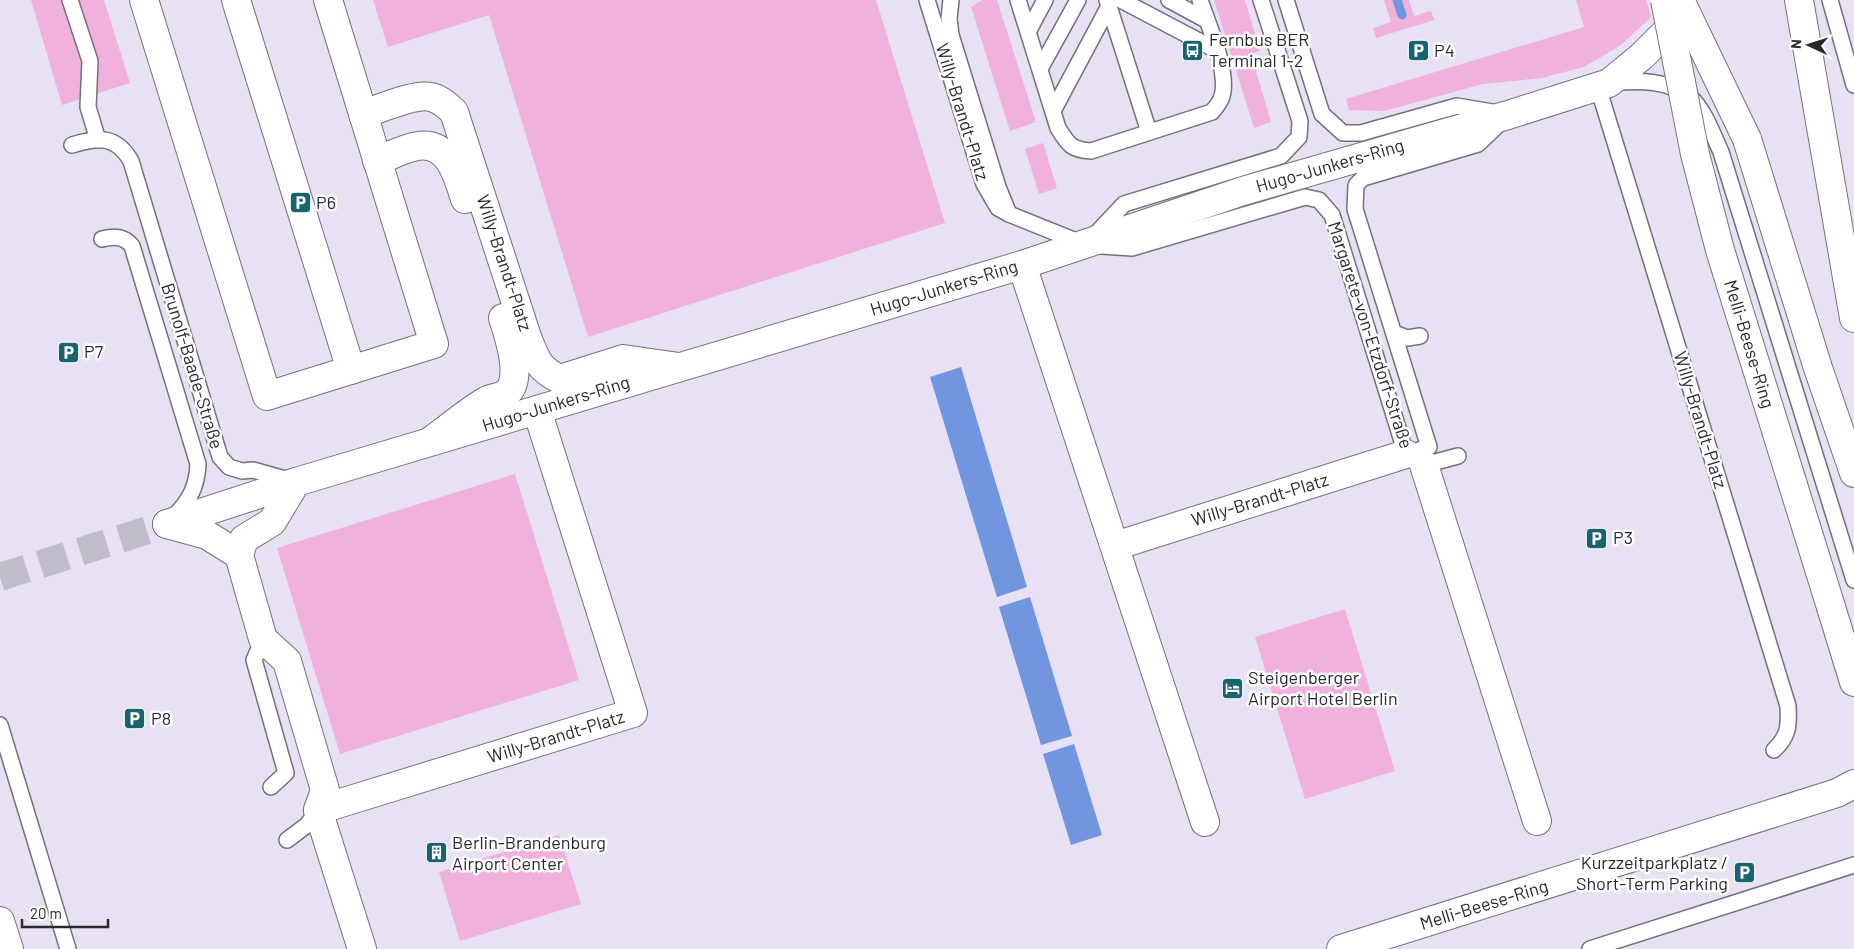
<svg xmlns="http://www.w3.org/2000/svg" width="1854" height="949" font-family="Barlow,sans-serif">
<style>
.green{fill:#f0b2dc}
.water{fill:#7295df}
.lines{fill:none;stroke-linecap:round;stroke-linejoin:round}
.stream{stroke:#7295df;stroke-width:9}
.secondary-tunnel{stroke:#c1bccc;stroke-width:28;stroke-dasharray:28 14;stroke-linecap:butt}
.lane-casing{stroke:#746f7f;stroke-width:18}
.street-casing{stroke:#746f7f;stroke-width:30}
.secondary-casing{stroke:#746f7f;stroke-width:30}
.lane{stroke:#fff;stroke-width:15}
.street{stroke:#fff;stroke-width:28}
.secondary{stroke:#fff;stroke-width:28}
.secondary-bridge-casing{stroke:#746f7f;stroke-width:30;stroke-linecap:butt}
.secondary-bridge{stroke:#fff;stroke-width:28}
.labels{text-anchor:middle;stroke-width:5;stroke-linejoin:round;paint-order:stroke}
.poi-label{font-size:18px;fill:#2a282f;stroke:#fff;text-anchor:start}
.street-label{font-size:18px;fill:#2a282f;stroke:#fff}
</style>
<rect width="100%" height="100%" fill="#e7e1f3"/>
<g class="green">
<path d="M 31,0 L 104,0 L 130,83 L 62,105 Z"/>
<path d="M 373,0 L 876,0 L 945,223 L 588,337 L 489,15 L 388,47 Z"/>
<path d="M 982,0 L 997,0 L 1036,122 L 1010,131 L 971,7 Z"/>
<path d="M 1214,0 L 1245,0 L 1260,51 L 1251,54 L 1271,122 L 1254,128 Z"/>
<path d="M 1384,0 L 1409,0 L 1414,16 L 1431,11 L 1434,20 L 1376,38 L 1373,28 L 1391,22 Z"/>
<path d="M 1576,0 L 1646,0 L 1651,17 L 1621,45 L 1584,67 L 1542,78 L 1483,84 L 1384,111 L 1349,110 L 1346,99 L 1584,27 Z"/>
<path d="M 1043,143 L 1057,188 L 1039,194 L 1025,149 Z"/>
<path d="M 515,474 L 579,680 L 340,754 L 277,548 Z"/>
<path d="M 1345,609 L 1395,771 L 1305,799 L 1255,637 Z"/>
<path d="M 559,835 L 581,904 L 460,941 L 439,872 Z"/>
</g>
<g class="water">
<path d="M 961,367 L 1027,587 L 997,597 L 930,377 Z"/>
<path d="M 1030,597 L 1072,736 L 1041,745 L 999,607 Z"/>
<path d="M 1074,744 L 1102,835 L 1071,845 L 1043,754 Z"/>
</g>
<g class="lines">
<path class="stream" d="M 1397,0 L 1402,15"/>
<path class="secondary-tunnel" d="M 0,577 L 167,524"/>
<defs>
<g id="lane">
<path d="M 70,0 L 90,61 L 88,107 L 98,140"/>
<path d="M 927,0 L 984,184 L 998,208 L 1009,214 L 1086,245 L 1132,248 L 1305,197 L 1319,200 L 1332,215 L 1406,454 L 1410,457"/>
<path d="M 951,0 L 949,19 L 951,35 L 998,187 L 1009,214"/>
<path d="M 1018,0 L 1058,128 C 1068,144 1071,150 1091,151 L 1212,112 C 1215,108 1219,104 1221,99 C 1231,76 1208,24 1200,0"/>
<path d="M 1107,0 L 1149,132"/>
<path d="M 1121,0 L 1216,50"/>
<path d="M 1169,0 L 1206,20"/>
<path d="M 1286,0 L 1322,114 L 1343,133 L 1361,133 L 1457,106 L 1498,113"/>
<path d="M 1830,0 L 1854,85"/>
<path d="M 1028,32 L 1045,0"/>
<path d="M 1040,69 L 1078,0"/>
<path d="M 1613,83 C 1640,80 1669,80 1691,98 C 1704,109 1714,137 1721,152 L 1854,580"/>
<path d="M 1598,87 L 1788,706 C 1789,725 1789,736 1774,750"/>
<path d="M 1053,111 L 1109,6"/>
<path d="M 72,145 C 98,137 116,135 131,161 L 220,457 L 229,467 L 242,471 L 253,470 L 292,481"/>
<path d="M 1094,236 L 1124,204 L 1281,156 L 1299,137 L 1300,121 L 1261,0"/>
<path d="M 102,239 C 114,236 124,236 132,246 L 198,464 C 197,486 190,501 173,517"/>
<path d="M 1394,333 L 1407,338 L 1420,336"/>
<path d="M 1424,465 L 1419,450 L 1429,447 L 1355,209 L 1356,185 L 1363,178 L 1478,144 L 1501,122"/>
<path d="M 1424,465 L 1458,456"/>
<path d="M 263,639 L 254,660 L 286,773 L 271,787"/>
<path d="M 0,725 L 68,949"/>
<path d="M 287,840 L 307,825 L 318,810"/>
<path d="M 1590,949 L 1854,865"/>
</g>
<g id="street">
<path d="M 144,0 L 267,396 L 434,344 L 328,0"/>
<path d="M 236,0 L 351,370"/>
<path d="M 363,114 C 380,109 415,93 431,97 C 440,99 448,106 454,112 L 527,337 C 536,359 538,369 560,379 L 623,359 L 679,367"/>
<path d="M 377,161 C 390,156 404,148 418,146 C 449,141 458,177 465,199"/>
<path d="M 1022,265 L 1205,822"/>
<path d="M 432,440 C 450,427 467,412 486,401 C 491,398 498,398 504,395 C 525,383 509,336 503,318"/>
<path d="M 1424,465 L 1537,821"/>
<path d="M 296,482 L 272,522 L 244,539 L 239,555 L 263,639 L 287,661 L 325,790 L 318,810 L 362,949"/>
<path d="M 167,524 L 207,535 L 239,555"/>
<path d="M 1115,546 L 1406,454"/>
<path d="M 318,810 L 633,713 L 537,410"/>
<path d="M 1341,949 L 1837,793 L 1854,784"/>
</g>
<g id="secondary">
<path d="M 1799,0 L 1854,318"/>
<path d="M 1747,139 L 1818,368 L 1854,473"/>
<path d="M 167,524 L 296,482 L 1022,265 L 1243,191 L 1508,115 L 1609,83 L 1642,56 L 1665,33 L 1681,11"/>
<path d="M 1831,607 L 1854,682"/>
<path d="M 0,921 L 9,949"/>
</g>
</defs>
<use href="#lane" class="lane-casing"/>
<use href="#street" class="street-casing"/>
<use href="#secondary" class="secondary-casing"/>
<use href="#lane" class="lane"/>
<use href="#street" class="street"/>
<use href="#secondary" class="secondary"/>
<defs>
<g id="secondary-bridge">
<path d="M 1665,0 L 1695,154 L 1720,250 L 1831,607"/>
<path d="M 1680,0 L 1747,139"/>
</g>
</defs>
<use href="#secondary-bridge" class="secondary-bridge-casing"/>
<use href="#secondary-bridge" class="secondary-bridge"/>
</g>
<defs>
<symbol id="bus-square" viewBox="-11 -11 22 22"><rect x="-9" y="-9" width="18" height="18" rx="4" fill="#18646e" stroke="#fff"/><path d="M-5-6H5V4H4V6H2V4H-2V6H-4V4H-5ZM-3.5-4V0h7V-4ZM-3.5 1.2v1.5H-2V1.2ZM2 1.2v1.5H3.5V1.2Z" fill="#fff"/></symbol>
<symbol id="parking-square" viewBox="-11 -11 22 22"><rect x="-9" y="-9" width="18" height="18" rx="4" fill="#18646e" stroke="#fff"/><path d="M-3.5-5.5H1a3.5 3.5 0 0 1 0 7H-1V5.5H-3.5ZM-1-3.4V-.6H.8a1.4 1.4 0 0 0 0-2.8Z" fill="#fff"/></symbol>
<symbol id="hotel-square" viewBox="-11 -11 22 22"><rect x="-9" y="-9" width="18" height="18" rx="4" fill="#18646e" stroke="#fff"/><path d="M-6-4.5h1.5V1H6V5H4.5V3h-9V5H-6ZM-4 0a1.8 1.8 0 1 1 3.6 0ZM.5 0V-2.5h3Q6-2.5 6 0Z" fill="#fff"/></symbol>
<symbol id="building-square" viewBox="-11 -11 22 22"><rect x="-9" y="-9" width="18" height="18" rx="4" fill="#18646e" stroke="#fff"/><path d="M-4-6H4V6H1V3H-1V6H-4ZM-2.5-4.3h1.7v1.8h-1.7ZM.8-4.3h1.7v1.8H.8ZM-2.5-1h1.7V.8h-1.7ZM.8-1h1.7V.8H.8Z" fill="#fff"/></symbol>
</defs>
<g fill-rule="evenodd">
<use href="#bus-square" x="1180" y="38" width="25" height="25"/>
<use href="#parking-square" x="1406" y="38" width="25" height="25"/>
<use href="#parking-square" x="288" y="190" width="25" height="25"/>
<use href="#parking-square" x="56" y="340" width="25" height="25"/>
<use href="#parking-square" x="1584" y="526" width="25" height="25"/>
<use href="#hotel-square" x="1220" y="676" width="25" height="25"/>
<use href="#parking-square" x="122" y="706" width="25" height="25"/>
<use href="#building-square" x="424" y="840" width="25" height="25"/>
<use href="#parking-square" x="1732" y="860" width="25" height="25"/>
</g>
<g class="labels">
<g class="poi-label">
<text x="1209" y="46">Fernbus BER<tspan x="1209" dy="21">Terminal 1-2</tspan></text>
<text x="1434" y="57">P4</text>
<text x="316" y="209">P6</text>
<text x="84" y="358">P7</text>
<text x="1613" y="544">P3</text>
<text x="1248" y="684">Steigenberger<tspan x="1248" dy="21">Airport Hotel Berlin</tspan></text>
<text x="151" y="725">P8</text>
<text x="452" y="849">Berlin-Brandenburg<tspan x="452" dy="21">Airport Center</tspan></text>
<text x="1728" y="869" text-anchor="end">Kurzzeitparkplatz /<tspan x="1728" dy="21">Short-Term Parking</tspan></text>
</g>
<g class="street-label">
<text transform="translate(962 112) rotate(73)" y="6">Willy-Brandt-Platz</text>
<text transform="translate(1330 166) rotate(-16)" y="6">Hugo-Junkers-Ring</text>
<text transform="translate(504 263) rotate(72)" y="6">Willy-Brandt-Platz</text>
<text transform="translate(944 288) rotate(-17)" y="6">Hugo-Junkers-Ring</text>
<text transform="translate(1370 335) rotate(72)" y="6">Margarete-von-Etzdorf-Straße</text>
<text transform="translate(1749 344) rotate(73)" y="6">Melli-Beese-Ring</text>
<text transform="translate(192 366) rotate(73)" y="6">Brunolf-Baade-Straße</text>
<text transform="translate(556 404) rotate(-17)" y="6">Hugo-Junkers-Ring</text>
<text transform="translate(1700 420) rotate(73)" y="6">Willy-Brandt-Platz</text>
<text transform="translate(1260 500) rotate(-17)" y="6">Willy-Brandt-Platz</text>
<text transform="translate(556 737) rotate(-17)" y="6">Willy-Brandt-Platz</text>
<text transform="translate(1484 905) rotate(-17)" y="6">Melli-Beese-Ring</text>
</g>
</g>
<g transform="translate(1809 45) rotate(274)" stroke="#ffffff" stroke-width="4" paint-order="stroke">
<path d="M0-4L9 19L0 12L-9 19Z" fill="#2a282f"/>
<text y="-8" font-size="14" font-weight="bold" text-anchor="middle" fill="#2a282f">N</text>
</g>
<path d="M22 919v8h86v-8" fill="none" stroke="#2a282f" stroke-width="2.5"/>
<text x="30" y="919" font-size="15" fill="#2a282f" stroke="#ffffff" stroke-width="4" paint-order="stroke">20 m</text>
</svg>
